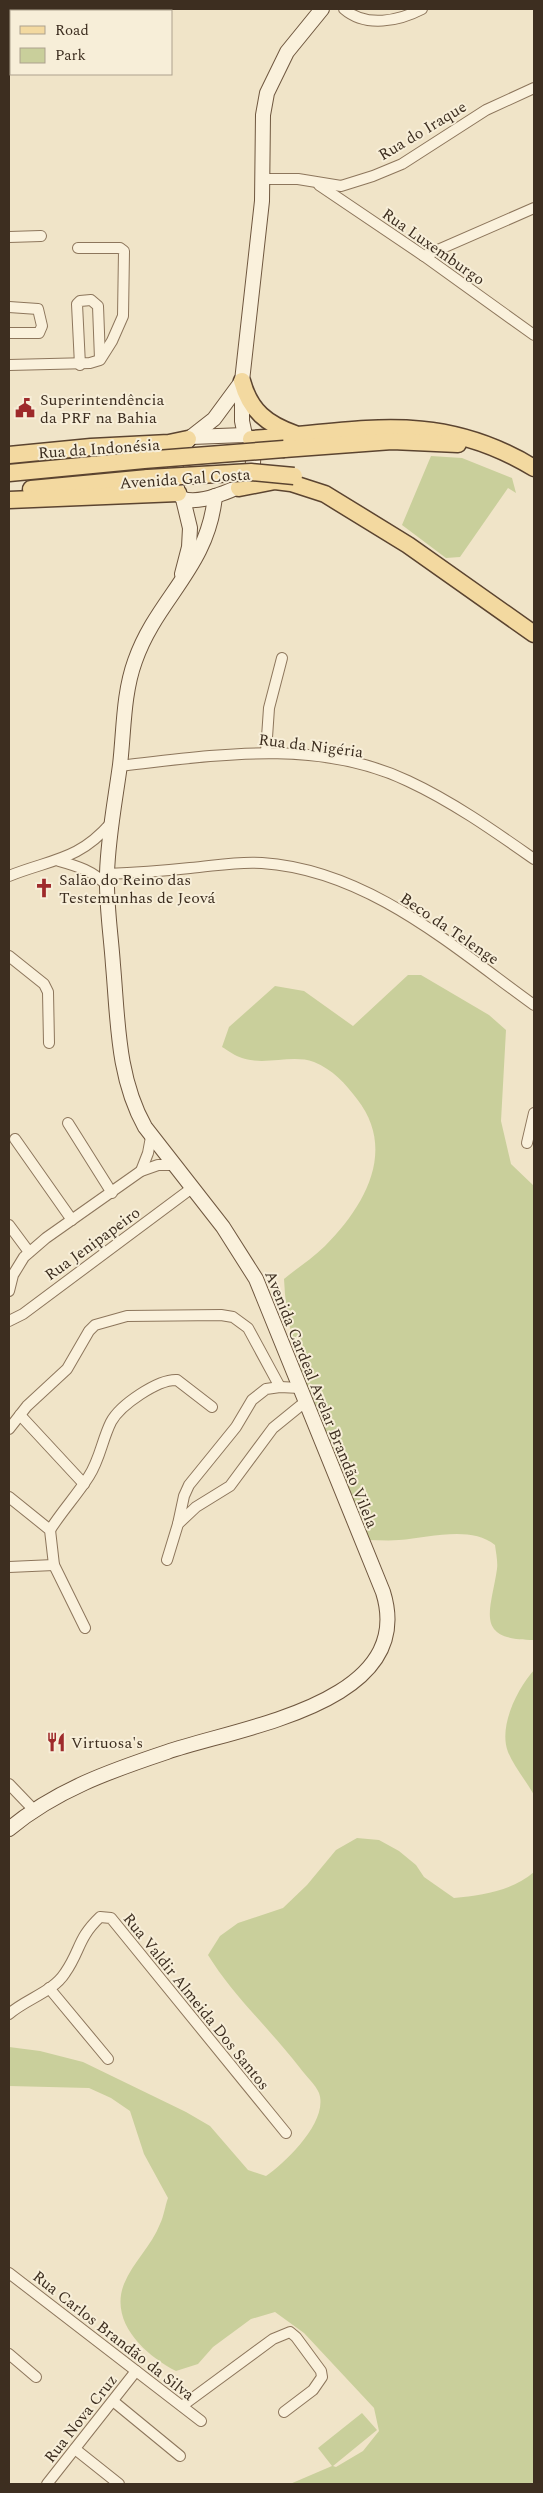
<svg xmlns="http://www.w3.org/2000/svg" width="543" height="2493" font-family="Spectral,serif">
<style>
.green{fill:#c9cf9b}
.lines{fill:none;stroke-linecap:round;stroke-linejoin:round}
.minor-casing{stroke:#8d765c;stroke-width:12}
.secondary-casing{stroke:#6f573f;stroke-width:16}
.primary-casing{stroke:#5b4430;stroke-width:19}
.minor{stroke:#faf1dc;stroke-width:10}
.secondary{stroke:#faf1dc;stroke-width:14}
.primary{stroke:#f3d9a0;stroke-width:16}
.primary-bridge-casing{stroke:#5b4430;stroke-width:19;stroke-linecap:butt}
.primary-bridge{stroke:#f3d9a0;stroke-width:16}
.labels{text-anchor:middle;stroke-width:4;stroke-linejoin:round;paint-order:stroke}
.street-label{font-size:16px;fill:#3d2e20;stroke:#f7eed8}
.poi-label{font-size:16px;fill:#3d2e20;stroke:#f7eed8;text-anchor:start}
</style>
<rect width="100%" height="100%" fill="#f0e4c8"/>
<g class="green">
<path d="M 431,456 L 462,458 L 512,478 L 516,493 L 508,488 L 460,557 L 446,558 L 402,525 Z"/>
<path d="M 408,975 L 421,975 L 489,1015 L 506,1030 L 501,1121 L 511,1164 L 534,1186 L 534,1640 C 473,1640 491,1611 497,1569 C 498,1562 496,1553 495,1545 C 470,1525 429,1538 399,1540 C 389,1541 378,1540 367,1540 C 336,1462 287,1363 284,1279 C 297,1268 313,1258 325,1246 C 365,1206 397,1150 357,1099 C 346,1084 332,1069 314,1062 C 292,1054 265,1066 242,1058 C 235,1056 229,1051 222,1047 L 229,1027 L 275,986 L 304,991 L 353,1026 Z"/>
<path d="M 534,1670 L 534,1795 C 526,1781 514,1766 508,1752 C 498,1726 518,1688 534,1670 Z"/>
<path d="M 357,1838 L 379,1840 L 399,1851 L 416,1865 L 424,1877 L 454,1898 C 482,1895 512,1891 534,1872 L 534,2484 L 290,2484 L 332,2466 L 318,2448 L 362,2413 L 377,2430 L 333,2466 L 336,2467 L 363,2451 L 379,2431 L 374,2408 L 304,2333 L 275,2312 L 251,2319 L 213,2347 L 198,2364 L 176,2371 C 145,2355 109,2322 124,2284 C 133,2262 152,2245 160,2224 C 164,2216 165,2206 168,2198 L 144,2154 L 130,2111 L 111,2098 L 89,2088 L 9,2086 L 9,2047 L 40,2051 L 83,2062 L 186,2112 L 210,2126 L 248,2170 L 266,2176 C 286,2162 329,2121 319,2093 C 316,2085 305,2075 300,2068 C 270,2029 234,1997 208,1955 L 220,1936 L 238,1923 L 283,1908 L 307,1885 L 336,1850 Z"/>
</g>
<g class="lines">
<defs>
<g id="minor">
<path d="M 344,9 C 366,28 399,21 422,9"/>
<path d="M 263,179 L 298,179 L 341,186 L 373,176 L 402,164 L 486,110 L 534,88"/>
<path d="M 319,185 L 424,256 L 534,335"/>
<path d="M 9,237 L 41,236"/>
<path d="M 424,256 L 534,208"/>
<path d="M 9,307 L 38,309 L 42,326 L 39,333 L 9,333"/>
<path d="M 9,365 L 90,363 L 100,360 L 112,341 L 123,316 L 124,251 L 120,248 L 78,248"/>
<path d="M 80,365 L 77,304 L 80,301 L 91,300 L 98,306 L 100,359"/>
<path d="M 266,752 L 269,708 L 282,658"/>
<path d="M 120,766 C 215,755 318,738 408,781 C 453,802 494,831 534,859"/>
<path d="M 59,861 C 77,866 94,871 107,886"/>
<path d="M 107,874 C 135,873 162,871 190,868 C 214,866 238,861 262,863 C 368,870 452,946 534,1005"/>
<path d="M 9,876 C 51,859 78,861 111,823"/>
<path d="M 9,956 L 44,984 L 48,992 L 49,1043"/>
<path d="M 68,1123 L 112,1193"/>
<path d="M 15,1139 L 72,1220"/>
<path d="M 527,1143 L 534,1113"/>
<path d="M 141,1171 L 148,1153 L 151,1137"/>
<path d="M 9,1225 L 29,1252"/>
<path d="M 9,1291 L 13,1275 L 24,1257 L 46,1238 L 141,1171 L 158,1165 L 174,1165"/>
<path d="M 9,1321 L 23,1314 L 192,1188"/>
<path d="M 20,1415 L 84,1484"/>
<path d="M 9,1429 L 27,1406 L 67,1369 L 89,1331 L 95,1325 L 127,1316 L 221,1315 L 233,1317 L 248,1328 L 280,1387"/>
<path d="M 9,1497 L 50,1530 L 54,1565 L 85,1628"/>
<path d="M 178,1524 L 184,1496 L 189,1485 L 236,1427 L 252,1400 L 266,1389 L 280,1387 L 300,1388"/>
<path d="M 50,1530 C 62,1511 77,1495 89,1476 C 100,1459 102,1440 111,1422 C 120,1405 158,1379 177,1380 L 212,1407"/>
<path d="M 167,1560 L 178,1524 L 196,1507 L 230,1486 L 273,1428 L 305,1402"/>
<path d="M 9,1567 L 54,1565"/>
<path d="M 9,1784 L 33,1809"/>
<path d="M 49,1988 L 108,2059"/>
<path d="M 9,2014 C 26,1999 53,1992 65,1973 C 81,1950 77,1939 100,1917 L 111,1918 L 286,2133"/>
<path d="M 9,2273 L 201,2421"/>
<path d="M 9,2354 L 36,2377"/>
<path d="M 113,2401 L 180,2456"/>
<path d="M 182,2406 L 273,2339 L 290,2332 L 296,2337 L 321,2371 L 322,2377 L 313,2390 L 284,2412"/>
<path d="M 75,2449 L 119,2484"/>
<path d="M 47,2484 L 136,2371"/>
</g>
<g id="secondary">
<path d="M 245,435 L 242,421 L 242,381 L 262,201 L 263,115 L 267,93 L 287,52 L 322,9"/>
<path d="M 191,437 L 214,419 L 242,381"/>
<path d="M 182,574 L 189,547 L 190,528 L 183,499 L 178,493 L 174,474 L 179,451 L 191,437 L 245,435 L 251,439 C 257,474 252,484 218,495 C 207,499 195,502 183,499"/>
<path d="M 9,1829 C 56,1790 110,1771 167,1752 C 239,1727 418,1704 383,1592 L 256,1279 L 223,1227 L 145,1127 C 117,1077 118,1020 113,965 C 111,935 106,904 107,874 C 108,837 115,802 120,765 C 124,731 123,694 135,661 C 157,598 208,568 215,496"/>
</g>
<g id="primary">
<path d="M 242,381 C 250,411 267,424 295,434"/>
<path d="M 251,439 C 358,432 436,408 534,468"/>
<path d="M 284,449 L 392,441 L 458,444"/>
<path d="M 9,455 L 91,447 L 169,443 L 188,439"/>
<path d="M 9,473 L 144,460"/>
<path d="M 239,488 L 275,481 L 291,483 L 325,494 L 408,545 L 534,634"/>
<path d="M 31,489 L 148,478"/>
<path d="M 9,500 L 178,493"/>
</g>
</defs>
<use href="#minor" class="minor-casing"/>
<use href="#secondary" class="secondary-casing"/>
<use href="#primary" class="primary-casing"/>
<use href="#minor" class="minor"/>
<use href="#secondary" class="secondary"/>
<use href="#primary" class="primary"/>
<defs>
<g id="primary-bridge">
<path d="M 144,460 L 284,449"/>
<path d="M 148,478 L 251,472 L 294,476"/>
</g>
</defs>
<use href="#primary-bridge" class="primary-bridge-casing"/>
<use href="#primary-bridge" class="primary-bridge"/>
</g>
<defs>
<symbol id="civic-bare" viewBox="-9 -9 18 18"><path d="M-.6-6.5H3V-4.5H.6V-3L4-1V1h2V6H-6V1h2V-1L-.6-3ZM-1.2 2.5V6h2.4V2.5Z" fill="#9e2a2b" stroke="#f7eed8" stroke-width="2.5" paint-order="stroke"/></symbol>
<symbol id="church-bare" viewBox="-9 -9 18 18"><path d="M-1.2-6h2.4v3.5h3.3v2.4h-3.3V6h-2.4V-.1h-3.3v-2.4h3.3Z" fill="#9e2a2b" stroke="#f7eed8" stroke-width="2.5" paint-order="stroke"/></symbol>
<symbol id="restaurant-bare" viewBox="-9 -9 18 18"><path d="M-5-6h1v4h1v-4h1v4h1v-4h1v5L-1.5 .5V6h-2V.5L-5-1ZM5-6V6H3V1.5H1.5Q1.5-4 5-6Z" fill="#9e2a2b" stroke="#f7eed8" stroke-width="2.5" paint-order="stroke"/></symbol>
</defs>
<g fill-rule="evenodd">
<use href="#civic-bare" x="11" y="394" width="28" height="28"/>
<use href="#church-bare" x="30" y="874" width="28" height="28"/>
<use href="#restaurant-bare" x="42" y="1728" width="28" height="28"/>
</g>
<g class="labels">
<g class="street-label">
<text transform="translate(422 130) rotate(-31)" y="6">Rua do Iraque</text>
<text transform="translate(434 246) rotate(35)" y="6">Rua Luxemburgo</text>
<text transform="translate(99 448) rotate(-4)" y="6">Rua da Indonésia</text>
<text transform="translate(185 478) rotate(-4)" y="6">Avenida Gal Costa</text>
<text transform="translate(311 745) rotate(7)" y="6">Rua da Nigéria</text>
<text transform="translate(450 928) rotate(34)" y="6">Beco da Telenge</text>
<text transform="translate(92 1243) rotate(-36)" y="6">Rua Jenipapeiro</text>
<text transform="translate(322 1399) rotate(68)" y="6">Avenida Cardeal Avelar Brandão Vilela</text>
<text transform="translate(197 2001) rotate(51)" y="6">Rua Valdir Almeida Dos Santos</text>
<text transform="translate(114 2335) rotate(38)" y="6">Rua Carlos Brandão da Silva</text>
<text transform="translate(80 2418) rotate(-52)" y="6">Rua Nova Cruz</text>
</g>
<g class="poi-label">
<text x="40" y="405">Superintendência<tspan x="40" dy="18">da PRF na Bahia</tspan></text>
<text x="59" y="885">Salão do Reino das<tspan x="59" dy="18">Testemunhas de Jeová</tspan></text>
<text x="71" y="1748">Virtuosa's</text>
</g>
</g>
<rect width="543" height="2493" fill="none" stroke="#3d2e20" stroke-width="20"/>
<rect x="10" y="10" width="162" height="65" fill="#f7eed8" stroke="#ada18e"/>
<rect x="20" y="26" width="25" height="8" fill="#f3d9a0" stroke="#ada18e"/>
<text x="55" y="35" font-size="15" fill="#3d2e20">Road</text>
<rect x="20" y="48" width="25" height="15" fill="#c9cf9b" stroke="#ada18e"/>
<text x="55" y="60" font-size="15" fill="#3d2e20">Park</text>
</svg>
